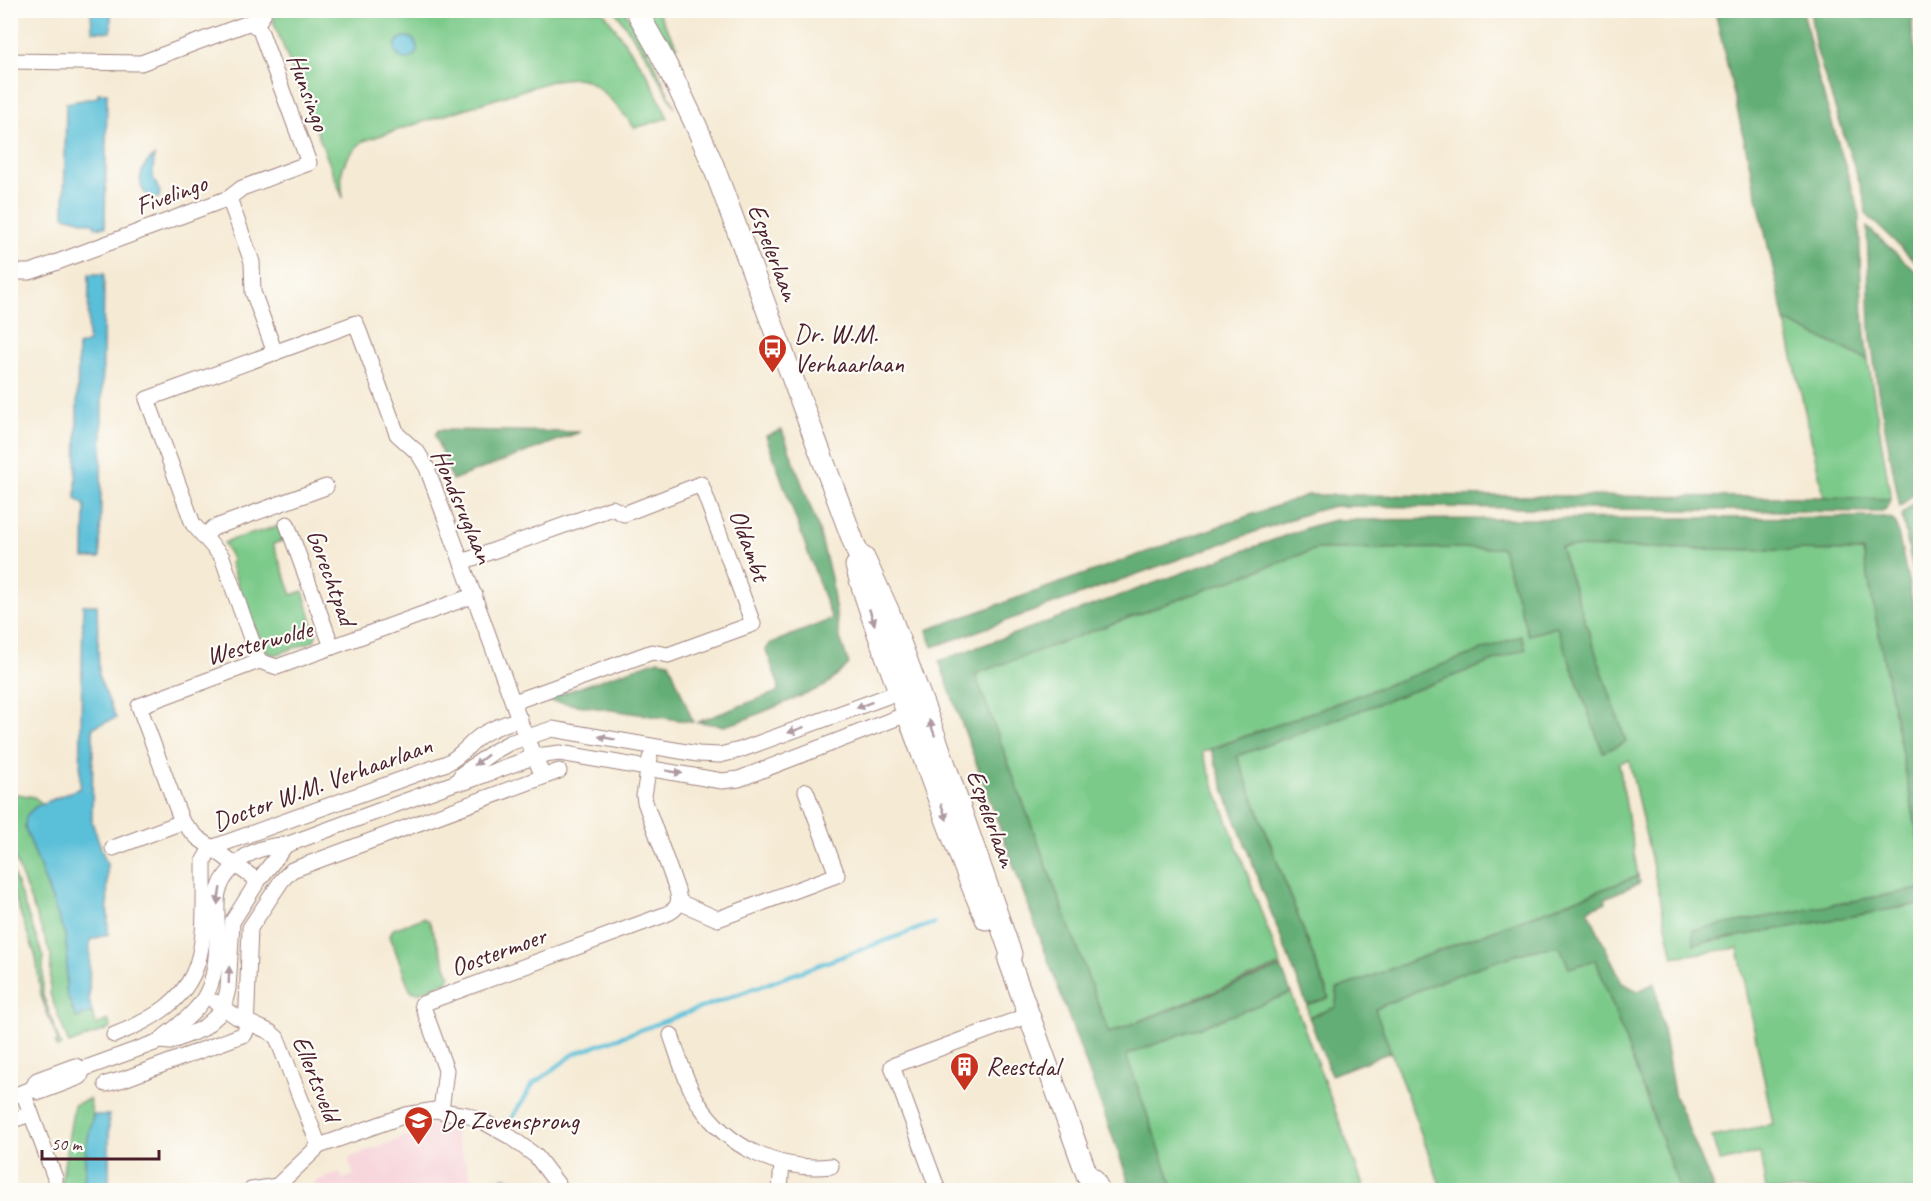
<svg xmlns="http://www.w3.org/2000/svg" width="1931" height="1201" font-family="Caveat,sans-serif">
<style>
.built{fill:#f6cfd7}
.green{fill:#7bca8a;stroke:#62745a;stroke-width:1.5}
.forest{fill:#64ae76;stroke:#576650;stroke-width:1.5}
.water{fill:#5abfd8;stroke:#526f82;stroke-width:1.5}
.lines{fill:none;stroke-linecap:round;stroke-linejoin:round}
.stream{stroke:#5abfd8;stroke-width:4.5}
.minor-casing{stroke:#a08480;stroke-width:17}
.secondary-casing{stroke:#a08480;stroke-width:23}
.minor{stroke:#fff;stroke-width:15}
.secondary{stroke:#fff;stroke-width:21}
.oneway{fill:#ae9aa0}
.labels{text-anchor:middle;stroke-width:4.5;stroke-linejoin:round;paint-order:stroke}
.street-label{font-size:26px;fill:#4a1f2b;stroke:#fdfcf7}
.poi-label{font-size:26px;fill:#4a1f2b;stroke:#fdfcf7;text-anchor:start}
</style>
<rect width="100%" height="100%" fill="#fdfcf7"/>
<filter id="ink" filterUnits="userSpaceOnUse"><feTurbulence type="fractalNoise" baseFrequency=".0167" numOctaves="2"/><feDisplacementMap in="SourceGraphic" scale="12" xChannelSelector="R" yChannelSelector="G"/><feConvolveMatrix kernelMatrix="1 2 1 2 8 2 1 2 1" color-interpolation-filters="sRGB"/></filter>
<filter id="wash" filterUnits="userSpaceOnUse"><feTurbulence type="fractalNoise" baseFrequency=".008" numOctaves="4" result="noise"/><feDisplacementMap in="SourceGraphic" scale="24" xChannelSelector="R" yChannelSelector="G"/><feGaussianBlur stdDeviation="1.35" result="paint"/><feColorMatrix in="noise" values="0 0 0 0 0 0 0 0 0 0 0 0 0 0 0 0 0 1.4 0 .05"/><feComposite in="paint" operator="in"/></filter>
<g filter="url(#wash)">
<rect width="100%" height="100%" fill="#f5ead4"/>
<path class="built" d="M 431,1124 L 453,1130 L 476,1190 L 317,1190 L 314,1182 L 340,1172 L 342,1179 L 354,1175 L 348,1158 L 410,1135 L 413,1130 Z"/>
<g class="green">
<path d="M 273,11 L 603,11 L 647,74 L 668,118 L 635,128 C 623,113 601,85 583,79 C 575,77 564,79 555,80 L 363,141 C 341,161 339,170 343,198 L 274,23 Z"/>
<path d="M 615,11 L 625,11 L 643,39 L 675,108 L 646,55 Z"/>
<path d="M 645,11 L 657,11 L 677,46 L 667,50 Z"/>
<path d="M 1785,321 L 1868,360 L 1891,499 L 1824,497 Z"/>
<path d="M 279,526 L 284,540 L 273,544 L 292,595 L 303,591 L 316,635 L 314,641 L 275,655 L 268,653 L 251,620 L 230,563 L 233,561 L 224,543 L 230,540 Z"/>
<path d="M 1560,547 L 1863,551 L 1920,848 L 1920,889 L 1694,930 L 1694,944 L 1920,904 L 1920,1190 L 1766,1190 L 1760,1153 L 1720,1162 L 1712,1137 L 1773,1124 L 1738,948 L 1673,957 L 1629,760 L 1619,763 L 1638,876 L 1337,989 L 1336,1007 L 1309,1017 L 1307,1005 L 1329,997 L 1237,756 L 1525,649 L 1521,636 L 1202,752 L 1281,965 L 1109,1033 L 975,674 L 1316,549 L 1502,548 L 1528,635 L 1557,627 L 1603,752 L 1626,742 Z"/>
<path d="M 11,793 L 34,797 L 43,804 L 35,807 L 25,827 L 65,935 L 67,953 L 66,992 L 76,1018 L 92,1012 L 96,1025 L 108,1020 L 111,1028 L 69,1044 L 50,994 L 51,955 L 11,848 Z"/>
<path d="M 11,868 L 43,956 L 43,995 L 61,1046 L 57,1048 L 55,1043 L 58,1042 L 41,996 L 36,957 L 11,887 Z"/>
<path d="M 423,918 L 429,921 L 450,976 L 447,982 L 417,993 L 410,990 L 390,936 L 393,929 Z"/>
<path d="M 1548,947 L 1561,947 L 1596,960 L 1680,1190 L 1442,1190 L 1375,1009 C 1431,984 1488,960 1548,947 Z"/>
<path d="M 1291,993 L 1365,1190 L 1174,1190 L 1126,1055 Z"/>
<path d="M 89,1099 L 93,1115 L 86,1148 L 84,1190 L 62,1190 L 62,1177 L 74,1105 Z"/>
</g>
<g class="forest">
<path d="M 1715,11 L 1803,11 L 1818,77 L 1858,208 C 1860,224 1860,239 1860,255 C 1861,290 1863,325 1868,360 L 1785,321 Z"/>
<path d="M 1810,11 L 1913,11 L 1912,29 L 1920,80 L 1920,266 L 1866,214 L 1863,194 L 1816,49 Z"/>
<path d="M 1867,227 L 1920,275 L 1920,488 L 1900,507 L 1878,391 L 1870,330 Z"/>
<path d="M 438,430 L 580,432 L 452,480 L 435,435 Z"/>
<path d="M 782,430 L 818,527 L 831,578 L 839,635 L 849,664 L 825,686 L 741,721 L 724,726 L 698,722 L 777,692 L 779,686 L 766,650 L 769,644 L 832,619 L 766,436 Z"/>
<path d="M 1307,495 L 1824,497 L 1891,499 C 1889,507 1887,509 1879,512 L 1334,506 L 1308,513 L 933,647 L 927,630 Z"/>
<path d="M 1920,496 L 1920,607 L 1902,515 Z"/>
<path d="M 1884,517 L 1892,519 L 1896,524 L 1920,636 L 1920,848 L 1863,551 L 1560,547 L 1626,742 L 1603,752 L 1557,627 L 1528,635 L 1502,548 L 1316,549 L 975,674 L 1109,1033 L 1281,967 L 1291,993 L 1126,1055 L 1174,1190 L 1132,1190 L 939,661 L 1312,526 L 1335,520 Z"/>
<path d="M 1521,636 L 1526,649 L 1237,756 L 1329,998 L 1307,1005 L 1229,803 L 1211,749 Z"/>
<path d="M 658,660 L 669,662 L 693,722 L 543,700 Z"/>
<path d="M 1638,876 L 1639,883 L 1605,898 L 1606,902 L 1588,910 L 1622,983 L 1638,991 L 1655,983 L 1674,1094 L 1714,1190 L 1680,1190 L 1596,960 L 1569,968 L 1560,947 C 1538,947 1518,954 1497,961 C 1455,974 1415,991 1375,1009 L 1391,1052 L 1331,1075 L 1309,1017 L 1336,1007 L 1337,989 Z"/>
<path d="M 1920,889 L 1920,904 L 1694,944 L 1693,930 Z"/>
</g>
<g class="water">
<path d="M 91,11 L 111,11 L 111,32 L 92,31 Z"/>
<circle cx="406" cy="48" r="11"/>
<path d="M 98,93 L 107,93 L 105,227 L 95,227 L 95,224 L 64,216 L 66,103 L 98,97 Z"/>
<path d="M 154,156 L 153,177 L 160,192 L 159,198 L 152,199 C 134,188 139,167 154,156 Z"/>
<path d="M 89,274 L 104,274 L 100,558 L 84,558 L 85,506 L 76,498 L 78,346 L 88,342 Z"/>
<path d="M 83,605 L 97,605 L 99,677 L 116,718 L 93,727 L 92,822 L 107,865 L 108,934 L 90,940 L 89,1000 L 92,1012 L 76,1018 L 66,992 L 67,953 L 65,935 L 25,827 L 26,816 L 35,807 L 80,788 Z"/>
<path d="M 93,1115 L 109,1115 L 109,1190 L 84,1190 L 86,1148 Z"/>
<path d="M 504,1177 L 513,1180 L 519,1190 L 498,1190 L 496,1184 Z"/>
</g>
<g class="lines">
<path class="stream" d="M 513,1117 L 532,1085 L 574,1054 L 934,923"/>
</g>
</g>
<g filter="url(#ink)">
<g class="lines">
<defs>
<g id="minor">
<path d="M 255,26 L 263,15 L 264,10"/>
<path d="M 10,61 L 141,63 L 251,22 L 260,30 L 309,163 L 242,188 L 229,198 L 36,270 L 30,272 L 10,272"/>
<path d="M 229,198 L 252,262 L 253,292 L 275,353"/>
<path d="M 287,524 L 332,647"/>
<path d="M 204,537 L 213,528 L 326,487"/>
<path d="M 462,562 L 612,508 L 624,514 L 701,484 L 746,605 L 753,624 L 668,655 L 652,652 L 514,702"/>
<path d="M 259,661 L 222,557 L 193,524 L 147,399 L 356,323 L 397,434 L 418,453 L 427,468 L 526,738 L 543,776"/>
<path d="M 457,782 L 462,774 L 493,752 L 509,743 L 552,729 L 698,754 L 720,755 L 740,750 L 899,692 L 908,693"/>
<path d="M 113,848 L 182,822"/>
<path d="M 258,881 L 198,838 L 182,822 L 139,706 L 259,661 L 277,667 L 475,595"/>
<path d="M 679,902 L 718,919 L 837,875 L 806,791"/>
<path d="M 215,1002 L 237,1017 L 270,1032 L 277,1038 L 319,1146"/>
<path d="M 114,1035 C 212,997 204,952 204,860 L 211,848 L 447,763 C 461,756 468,745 480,736 C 492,728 506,723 520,719"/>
<path d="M 671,1035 C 679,1058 686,1083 699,1104 C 727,1147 779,1172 831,1166"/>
<path d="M 160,1041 C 167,1033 174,1030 181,1023 C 194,1013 206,999 211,983 C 218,961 217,937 217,914 C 217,905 216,895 220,887 C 223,877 232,868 240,861 C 251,850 271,845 286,845 L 457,782 L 465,782 L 536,756 L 560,753 L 722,781 L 739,779 L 907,714 L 913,706"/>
<path d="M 106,1084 L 124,1079 L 245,1034 L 246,1031 L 250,928 L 282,880 L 292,870 L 559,771"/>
<path d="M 32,1089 L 40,1092 L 80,1077 L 83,1069"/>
<path d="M 23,1092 L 55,1178 L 55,1190"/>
<path d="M 10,1097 L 32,1089 L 37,1080 L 75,1066 L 83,1069 L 160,1041 L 170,1042 L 202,1029 L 218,1015 L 225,1001 L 228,989 L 232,922 L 258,881 L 286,845"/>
<path d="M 441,1111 L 446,1070 L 422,1004 L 664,915 C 677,910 681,904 677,890 L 645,802 L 644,796 L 650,758"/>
<path d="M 10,1121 L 31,1114"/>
<path d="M 251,1190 L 277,1186 L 319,1146 L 406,1115 L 435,1110 L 467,1115 L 484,1122 L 509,1136 L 536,1156 L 562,1190"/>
<path d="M 780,1190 L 782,1163"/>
<path d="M 938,1190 L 892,1066 L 1029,1015"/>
</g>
<g id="secondary">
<path d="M 636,10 C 666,61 691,111 713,165 L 858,554 L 864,558 L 888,610 L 936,739 L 1011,954 L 1009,960 L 1087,1175 L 1093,1179 L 1099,1190"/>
<path d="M 856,566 C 871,620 893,673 912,726 C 936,791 958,856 986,919"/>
</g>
</defs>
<use href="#minor" class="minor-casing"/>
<use href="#secondary" class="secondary-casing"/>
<use href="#minor" class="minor"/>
<use href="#secondary" class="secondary"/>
</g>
<defs><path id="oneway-solid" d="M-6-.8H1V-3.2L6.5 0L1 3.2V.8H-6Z" transform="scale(1.5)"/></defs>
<g class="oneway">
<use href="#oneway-solid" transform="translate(872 617) rotate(71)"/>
<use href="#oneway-solid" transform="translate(864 705) rotate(160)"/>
<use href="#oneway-solid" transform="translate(932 728) rotate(-110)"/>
<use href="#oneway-solid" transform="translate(796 730) rotate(160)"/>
<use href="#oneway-solid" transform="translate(607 738) rotate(-170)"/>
<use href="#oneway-solid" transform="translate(481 760) rotate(142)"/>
<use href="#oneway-solid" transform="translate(674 772) rotate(10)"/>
<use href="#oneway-solid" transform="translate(944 812) rotate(70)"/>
<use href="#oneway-solid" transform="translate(219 896) rotate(99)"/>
<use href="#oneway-solid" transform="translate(229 975) rotate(-88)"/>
</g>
</g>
<defs>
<symbol id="bus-pin" viewBox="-11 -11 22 30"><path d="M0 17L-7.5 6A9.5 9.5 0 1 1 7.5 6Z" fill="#c8321e" stroke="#fdfcf7"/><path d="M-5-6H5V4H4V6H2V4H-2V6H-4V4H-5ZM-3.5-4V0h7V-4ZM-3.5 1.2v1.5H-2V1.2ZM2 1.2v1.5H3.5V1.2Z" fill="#fff"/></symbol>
<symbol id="building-pin" viewBox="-11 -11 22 30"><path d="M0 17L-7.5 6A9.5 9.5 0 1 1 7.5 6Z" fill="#c8321e" stroke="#fdfcf7"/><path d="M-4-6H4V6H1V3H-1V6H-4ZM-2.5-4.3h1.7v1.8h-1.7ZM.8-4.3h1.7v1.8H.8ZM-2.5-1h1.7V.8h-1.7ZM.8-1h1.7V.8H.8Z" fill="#fff"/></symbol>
<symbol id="school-pin" viewBox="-11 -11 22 30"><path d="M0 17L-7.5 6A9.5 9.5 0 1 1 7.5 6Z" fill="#c8321e" stroke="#fdfcf7"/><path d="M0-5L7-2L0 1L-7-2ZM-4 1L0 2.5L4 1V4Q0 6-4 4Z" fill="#fff"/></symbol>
</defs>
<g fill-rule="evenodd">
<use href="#bus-pin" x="756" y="332" width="33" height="45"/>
<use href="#building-pin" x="948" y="1050" width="33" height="45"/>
<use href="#school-pin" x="402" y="1104" width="33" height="45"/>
</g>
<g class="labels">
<g class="street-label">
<text transform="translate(309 92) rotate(70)" y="9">Hunsingo</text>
<text transform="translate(171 194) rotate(-20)" y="9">Fivelingo</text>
<text transform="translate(774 252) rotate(69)" y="9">Espelerlaan</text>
<text transform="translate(463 506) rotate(67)" y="9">Hondsruglaan</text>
<text transform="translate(750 545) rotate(70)" y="9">Oldambt</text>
<text transform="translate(332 577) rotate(70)" y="9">Gorechtpad</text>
<text transform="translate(259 642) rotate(-15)" y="9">Westerwolde</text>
<text transform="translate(322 783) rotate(-20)" y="9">Doctor W.M. Verhaarlaan</text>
<text transform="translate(992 818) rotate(70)" y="9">Espelerlaan</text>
<text transform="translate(498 951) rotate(-20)" y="9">Oostermoer</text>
<text transform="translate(317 1078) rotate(68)" y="9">Ellertsveld</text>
</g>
<g class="poi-label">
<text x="794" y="342">Dr. W.M.<tspan x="794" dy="30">Verhaarlaan</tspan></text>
<text x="986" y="1075">Reestdal</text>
<text x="440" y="1129">De Zevensprong</text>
</g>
</g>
<rect width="1931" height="1201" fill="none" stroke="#fdfcf7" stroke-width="36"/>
<path d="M42 1150v9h117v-9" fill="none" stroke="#4a1f2b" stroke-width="3"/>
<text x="51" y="1150" font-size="18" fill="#4a1f2b" stroke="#fdfcf7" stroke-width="4.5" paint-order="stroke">50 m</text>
</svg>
